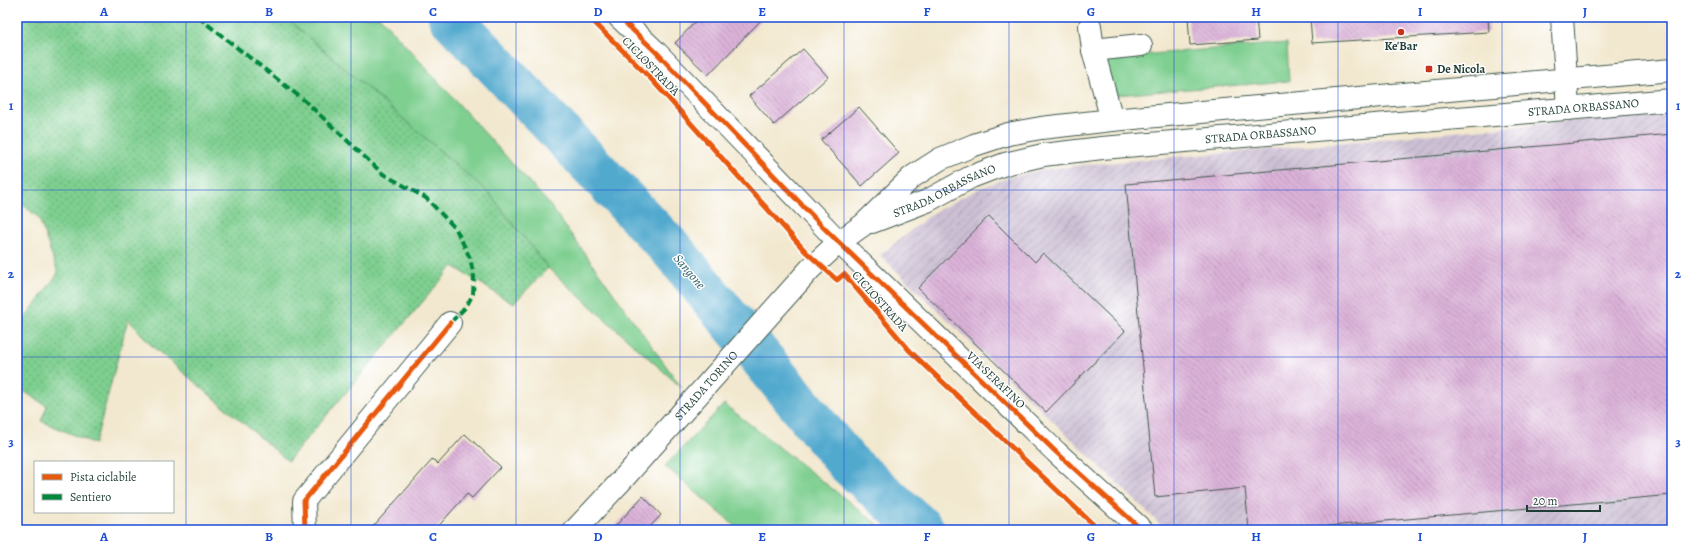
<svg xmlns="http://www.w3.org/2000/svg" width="1689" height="547" font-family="Alegreya,serif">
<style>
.industrial{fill:url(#industrial-furrows)}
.grass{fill:#7ecf90;stroke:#4e8662}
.park{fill:url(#park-dots);stroke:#4e8662}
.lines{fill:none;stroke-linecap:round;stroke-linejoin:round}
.river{stroke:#51a9ce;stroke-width:44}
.building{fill:url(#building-back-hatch)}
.minor-casing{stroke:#3f574b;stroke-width:24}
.tertiary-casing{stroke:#3f574b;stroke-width:24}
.primary-casing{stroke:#3f574b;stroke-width:24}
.minor{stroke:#fff;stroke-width:22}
.tertiary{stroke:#fff;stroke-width:22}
.primary{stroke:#fff;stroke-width:22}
.quiet{stroke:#00873e;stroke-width:4;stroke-dasharray:8 4;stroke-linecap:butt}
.cycleway-casing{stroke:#fff;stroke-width:8}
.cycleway{stroke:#e8590c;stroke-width:5}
.grid{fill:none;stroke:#1d4ed8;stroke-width:1;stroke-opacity:0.55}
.poi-dot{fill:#c8321e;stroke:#fff;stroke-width:1.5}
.labels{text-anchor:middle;stroke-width:3;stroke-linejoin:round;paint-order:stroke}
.poi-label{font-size:12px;font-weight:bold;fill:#1f3d34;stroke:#fff}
.street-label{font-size:12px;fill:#1f3d34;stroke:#fff}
.water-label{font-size:13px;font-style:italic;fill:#30636a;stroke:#fff}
.neatline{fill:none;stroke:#1d4ed8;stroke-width:1.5}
.grid-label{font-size:13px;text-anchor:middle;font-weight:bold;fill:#1d4ed8}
</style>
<defs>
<pattern id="industrial-furrows" width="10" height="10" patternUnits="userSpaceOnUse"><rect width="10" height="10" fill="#ccbfd4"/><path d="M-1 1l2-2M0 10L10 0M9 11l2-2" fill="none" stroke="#a59cad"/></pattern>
<pattern id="park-dots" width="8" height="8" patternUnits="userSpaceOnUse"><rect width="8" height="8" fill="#7ecf90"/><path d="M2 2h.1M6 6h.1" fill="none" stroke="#67a976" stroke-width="1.8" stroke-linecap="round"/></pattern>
<pattern id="building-back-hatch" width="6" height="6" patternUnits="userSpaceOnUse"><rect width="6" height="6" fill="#dcb2d9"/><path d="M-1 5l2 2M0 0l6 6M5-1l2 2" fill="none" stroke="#b292b1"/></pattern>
</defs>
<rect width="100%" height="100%" fill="#fff"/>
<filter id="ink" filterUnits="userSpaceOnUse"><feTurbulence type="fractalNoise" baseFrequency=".025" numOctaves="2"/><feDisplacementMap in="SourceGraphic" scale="8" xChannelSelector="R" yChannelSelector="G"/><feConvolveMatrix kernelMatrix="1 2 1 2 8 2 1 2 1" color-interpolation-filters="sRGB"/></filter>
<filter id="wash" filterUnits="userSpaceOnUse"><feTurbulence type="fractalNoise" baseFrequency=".012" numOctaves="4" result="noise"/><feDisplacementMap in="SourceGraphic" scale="16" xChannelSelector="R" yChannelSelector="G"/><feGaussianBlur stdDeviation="0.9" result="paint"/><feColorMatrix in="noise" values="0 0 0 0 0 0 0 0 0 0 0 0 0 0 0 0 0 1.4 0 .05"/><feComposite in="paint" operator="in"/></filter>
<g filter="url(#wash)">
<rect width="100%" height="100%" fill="#f2e8cf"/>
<path class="industrial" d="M 1672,111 L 1672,530 L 1166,530 L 880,255 L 933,213 L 978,189 L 1010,177 L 1048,169 L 1092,164 L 1308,146 Z"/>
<g class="grass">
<path d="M 285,17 L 380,17 L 549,204 L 682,388 L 548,268 L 488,192 Z"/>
<path d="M 1287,43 L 1289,81 L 1115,95 L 1102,58 Z"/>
<path d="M 724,404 L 885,530 L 740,530 L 665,466 Z"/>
</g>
<path class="park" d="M 24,17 L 285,17 L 488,192 L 548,268 L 513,304 L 453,266 L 288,461 L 152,346 L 128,319 L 95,444 L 41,421 L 47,406 L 17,387 L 17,329 L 58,273 L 39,218 L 17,200 L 17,26 Z"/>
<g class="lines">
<path class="river" d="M 450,17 L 673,251 L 847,462 L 923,530"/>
</g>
<g id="blocks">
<g class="building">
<path d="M 700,17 L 764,17 L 708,75 L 675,43 Z"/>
<path d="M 1188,17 L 1256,17 L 1258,40 L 1190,45 Z"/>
<path d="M 1310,17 L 1488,17 L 1489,32 L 1312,43 Z"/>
<path d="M 803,49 L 828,77 L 774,125 L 749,96 Z"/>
<path d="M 859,107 L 899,153 L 862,186 L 821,140 Z"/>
<path d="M 1672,134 L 1672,495 L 1286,530 L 1249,530 L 1245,488 L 1155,497 L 1126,184 Z"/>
<path d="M 989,216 L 1035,262 L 1043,253 L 1125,331 L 1046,412 L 918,288 Z"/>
<path d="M 465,434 L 501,467 L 472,498 L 467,494 L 435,530 L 370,530 L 433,459 L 438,464 Z"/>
<path d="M 643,496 L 661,515 L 647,530 L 612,530 Z"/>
</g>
</g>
</g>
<g filter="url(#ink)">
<use href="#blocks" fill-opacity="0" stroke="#3f574b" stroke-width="1"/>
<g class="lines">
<defs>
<g id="minor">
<path d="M 1562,17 L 1568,109"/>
<path d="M 1090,26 L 1093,50 L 1112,120"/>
<path d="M 1093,50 L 1141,45"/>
<path d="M 839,242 L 1056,452 L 1142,530"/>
<path d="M 305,530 L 304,501 L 450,323"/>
</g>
<path id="tertiary" d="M 619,17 L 656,52 L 839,242"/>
<g id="primary">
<path id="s1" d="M 872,222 L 927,201 L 971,177 L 1005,164 L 1043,155 L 1102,148 L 1672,100"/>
<path id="s2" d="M 575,530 L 622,480 L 810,269 L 839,242 L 863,225 L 912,177 L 940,159 L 974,145 L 1008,134 L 1041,128 L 1112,120 L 1672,70"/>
</g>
</defs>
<use href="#minor" class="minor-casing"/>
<use href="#tertiary" class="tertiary-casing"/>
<use href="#primary" class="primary-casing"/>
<use href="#minor" class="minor"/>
<use href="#tertiary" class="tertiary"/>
<use href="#primary" class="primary"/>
<path class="quiet" d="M 198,17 L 305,101 L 383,174 L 426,198 L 456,229 L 470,258 L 474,277 L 473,294 L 466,307 L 450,323"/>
<defs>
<g id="cycleway">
<path d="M 589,17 L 653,81 L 806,252 L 837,280 L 844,274 L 910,351 L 1099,530"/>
<path d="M 619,17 L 656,52 L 824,228 L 1056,452 L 1142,530"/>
<path d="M 305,530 L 304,501 L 450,323"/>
</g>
</defs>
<use href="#cycleway" class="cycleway-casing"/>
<use href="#cycleway" class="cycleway"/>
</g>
</g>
<path class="grid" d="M 186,17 L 186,530M 351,17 L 351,530M 516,17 L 516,530M 680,17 L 680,530M 844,17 L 844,530M 1009,17 L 1009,530M 1174,17 L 1174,530M 1338,17 L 1338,530M 1502,17 L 1502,530M 17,190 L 1672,190M 17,357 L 1672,357"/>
<g class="poi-dot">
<circle cx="1401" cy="32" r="4"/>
<rect x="1425" y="65" width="8" height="8" rx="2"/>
</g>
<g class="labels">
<g class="poi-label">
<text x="1401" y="50">Ke'Bar</text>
<text x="1437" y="73" text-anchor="start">De Nicola</text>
</g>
<g class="street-label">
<text transform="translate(651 66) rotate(46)" y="4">CICLOSTRADA</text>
<text dy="4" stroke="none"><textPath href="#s1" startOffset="727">STRADA ORBASSANO</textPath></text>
<text dy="4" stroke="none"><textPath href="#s1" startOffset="403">STRADA ORBASSANO</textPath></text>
<text dy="4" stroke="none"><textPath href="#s1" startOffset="79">STRADA ORBASSANO</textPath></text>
<text transform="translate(880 301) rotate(48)" y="4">CICLOSTRADA</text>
<text transform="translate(996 380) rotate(44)" y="4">VIA SERAFINO</text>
<text dy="4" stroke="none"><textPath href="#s2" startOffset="195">STRADA TORINO</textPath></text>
</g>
<g class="water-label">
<text transform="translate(690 271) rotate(50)" y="5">Sangone</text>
</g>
</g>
<rect width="1689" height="547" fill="none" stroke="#fff" stroke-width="44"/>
<rect x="34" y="461" width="140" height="52" fill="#ffffff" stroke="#a5b1ae"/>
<rect x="42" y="474" width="20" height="6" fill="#e8590c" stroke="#a5b1ae"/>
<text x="70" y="481" font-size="12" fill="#1f3d34">Pista ciclabile</text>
<rect x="42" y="494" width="20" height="6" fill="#00873e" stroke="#a5b1ae"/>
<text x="70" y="501" font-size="12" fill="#1f3d34">Sentiero</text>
<path d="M1527 505v6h73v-6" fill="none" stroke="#1f3d34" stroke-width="2"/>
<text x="1533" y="505" font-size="12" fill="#1f3d34" stroke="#ffffff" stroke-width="3" paint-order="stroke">20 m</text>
<rect x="22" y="22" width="1645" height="503" class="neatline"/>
<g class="grid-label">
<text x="104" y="16">A</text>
<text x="269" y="16">B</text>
<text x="433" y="16">C</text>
<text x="598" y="16">D</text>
<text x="762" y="16">E</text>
<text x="927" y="16">F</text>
<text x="1091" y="16">G</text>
<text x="1256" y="16">H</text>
<text x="1420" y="16">I</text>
<text x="1585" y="16">J</text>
<text x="11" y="110">1</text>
<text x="1678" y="110">1</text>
<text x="11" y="278">2</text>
<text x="1678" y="278">2</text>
<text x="11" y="446">3</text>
<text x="1678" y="446">3</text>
<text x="104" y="541">A</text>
<text x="269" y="541">B</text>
<text x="433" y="541">C</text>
<text x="598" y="541">D</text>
<text x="762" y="541">E</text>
<text x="927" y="541">F</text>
<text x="1091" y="541">G</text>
<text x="1256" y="541">H</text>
<text x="1420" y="541">I</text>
<text x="1585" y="541">J</text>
</g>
</svg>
